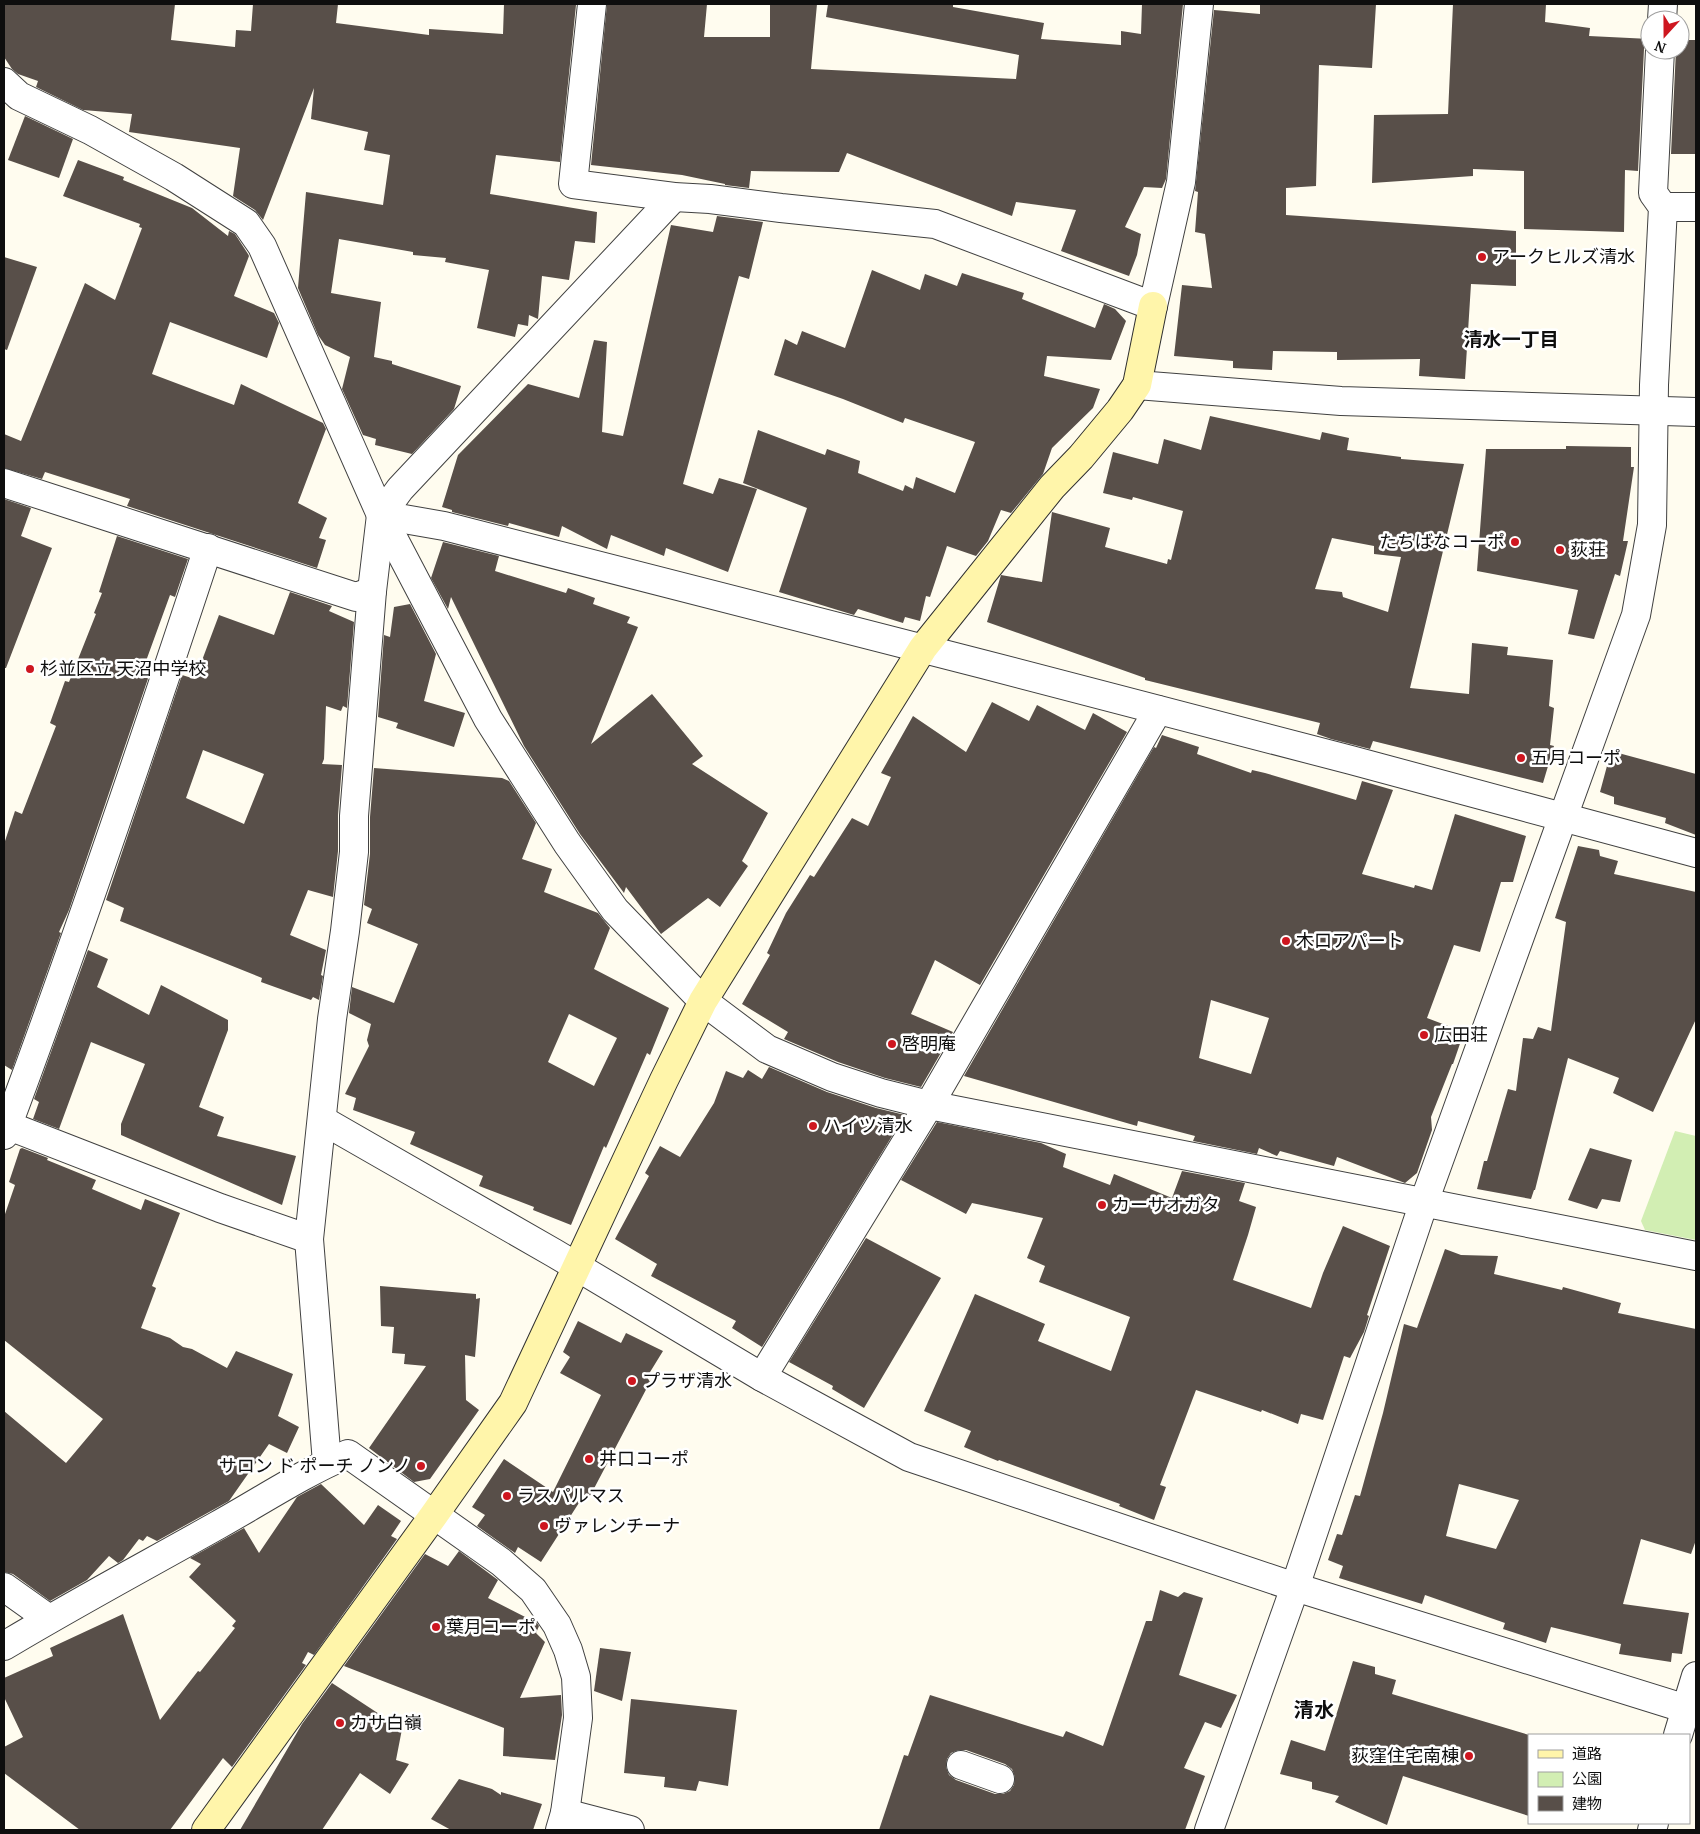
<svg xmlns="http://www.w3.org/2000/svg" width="1700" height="1834" font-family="'PT Serif','Noto Sans JP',serif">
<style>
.green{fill:#d2eeb3}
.building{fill:#584f49;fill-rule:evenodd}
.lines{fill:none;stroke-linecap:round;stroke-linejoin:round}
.street-casing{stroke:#414141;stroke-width:30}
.secondary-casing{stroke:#303030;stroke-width:30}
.street{stroke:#fff;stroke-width:28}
.secondary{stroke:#fff5aa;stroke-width:28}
.poi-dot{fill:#ce161f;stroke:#fff;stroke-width:2}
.labels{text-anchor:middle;stroke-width:5;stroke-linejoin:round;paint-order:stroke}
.poi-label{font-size:18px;fill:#0e0e0e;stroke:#fff;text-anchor:start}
.neighbourhood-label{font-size:19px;font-weight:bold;fill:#0e0e0e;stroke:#fff}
.quarter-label{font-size:20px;font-weight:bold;fill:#0e0e0e;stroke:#fff}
</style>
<rect width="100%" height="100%" fill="#fffcef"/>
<path class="green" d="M 1675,1131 L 1696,1136 L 1696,1240 L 1645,1230 L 1641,1221 Z"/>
<g class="building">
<path d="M 4,4 L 175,4 L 171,40 L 235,47 L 236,30 L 251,31 L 253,4 L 338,4 L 336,23 L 429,35 L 429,29 L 503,34 L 504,4 L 576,5 L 560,162 L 496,155 L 490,194 L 597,212 L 595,243 L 575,241 L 569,280 L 542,276 L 538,319 L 529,315 L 528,326 L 518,324 L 515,337 L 477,328 L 489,270 L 445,262 L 446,258 L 413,255 L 413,252 L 339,239 L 331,293 L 381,302 L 374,357 L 392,361 L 392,364 L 461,386 L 454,409 L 412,454 L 375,445 L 376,439 L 363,435 L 342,389 L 350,357 L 325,345 L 318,335 L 298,288 L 306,192 L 383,205 L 390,155 L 364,150 L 368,132 L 311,119 L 314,88 L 263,220 L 255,210 L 233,196 L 240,148 L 129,132 L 132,114 L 83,110 L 36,87 L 38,81 L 18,74 L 12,69 L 4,57 Z"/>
<path d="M 607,4 L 707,4 L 704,37 L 770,37 L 770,4 L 817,4 L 811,69 L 1016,79 L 1019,55 L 826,17 L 828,4 L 953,4 L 953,7 L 1044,23 L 1041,39 L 1121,45 L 1121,31 L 1141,34 L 1142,4 L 1183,4 L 1166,179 L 1162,188 L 1144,187 L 1125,227 L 1141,234 L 1137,255 L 1129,276 L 1061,251 L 1076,210 L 1016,202 L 1012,216 L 847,153 L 839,172 L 751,171 L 749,188 L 725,185 L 725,184 L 682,175 L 591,165 Z"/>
<path d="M 1260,4 L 1376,4 L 1372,68 L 1319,65 L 1316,186 L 1286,188 L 1286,215 L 1516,231 L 1516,286 L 1471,284 L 1465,379 L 1419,376 L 1420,359 L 1337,360 L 1337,352 L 1273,351 L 1272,370 L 1233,368 L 1233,361 L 1174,356 L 1182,285 L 1212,288 L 1205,234 L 1195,232 L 1198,192 L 1195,191 L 1214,10 L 1260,14 Z"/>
<path d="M 1453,4 L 1546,4 L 1545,22 L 1590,28 L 1589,36 L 1650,39 L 1647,42 L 1644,49 L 1638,171 L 1625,170 L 1624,232 L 1524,229 L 1524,171 L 1473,169 L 1473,176 L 1372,183 L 1374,115 L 1448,114 Z"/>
<path d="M 1680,40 L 1696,40 L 1696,154 L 1671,154 L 1676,50 L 1680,50 Z"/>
<path d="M 25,116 L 73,139 L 59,178 L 8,160 Z"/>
<path d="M 78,160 L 124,177 L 123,180 L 192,208 L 228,236 L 229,231 L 235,234 L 248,254 L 249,256 L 234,296 L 274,313 L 279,323 L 267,358 L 170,322 L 152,374 L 234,405 L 241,384 L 323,423 L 326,429 L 298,503 L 327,518 L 319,538 L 326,540 L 317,568 L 127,506 L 130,499 L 45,472 L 42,479 L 4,468 L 4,434 L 21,441 L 85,283 L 115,300 L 142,228 L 139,227 L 140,224 L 63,196 Z"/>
<path d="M 717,216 L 763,222 L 749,279 L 739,276 L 683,484 L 713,494 L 719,478 L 757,489 L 728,572 L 666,548 L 664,556 L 611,535 L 607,549 L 562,526 L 559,537 L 509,523 L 508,526 L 452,512 L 452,510 L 442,507 L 458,455 L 528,384 L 579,398 L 594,340 L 607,342 L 602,432 L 623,436 L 671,225 L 713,232 Z"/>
<path d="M 4,257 L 37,267 L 7,350 L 4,349 Z"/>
<path d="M 872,270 L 920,290 L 925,274 L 957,286 L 962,273 L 1024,293 L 1022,299 L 1095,328 L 1104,304 L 1115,309 L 1126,321 L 1111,360 L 1047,356 L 1044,376 L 1100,389 L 1093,408 L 1052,448 L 1043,474 L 1011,513 L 1001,510 L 988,541 L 976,556 L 947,546 L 930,597 L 926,596 L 920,621 L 905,617 L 903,623 L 858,609 L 854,615 L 779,592 L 807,508 L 743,483 L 758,430 L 825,455 L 827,449 L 860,461 L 858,473 L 903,491 L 905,485 L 913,489 L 916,477 L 955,493 L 975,442 L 905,418 L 903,423 L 843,399 L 774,375 L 785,339 L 797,345 L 802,331 L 845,348 Z"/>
<path d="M 1210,416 L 1320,440 L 1322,432 L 1349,438 L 1347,450 L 1401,457 L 1401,459 L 1464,464 L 1410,688 L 1469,694 L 1472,643 L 1508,647 L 1507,655 L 1553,660 L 1549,706 L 1554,708 L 1550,745 L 1554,746 L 1543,783 L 1373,741 L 1370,749 L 1331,739 L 1317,734 L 1320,723 L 1145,680 L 1145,678 L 987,622 L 1001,575 L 1042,582 L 1052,512 L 1110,528 L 1105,547 L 1167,564 L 1168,559 L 1171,560 L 1183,511 L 1133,497 L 1132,500 L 1103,493 L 1113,452 L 1158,464 L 1164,439 L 1201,450 ZM 1332,538 L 1374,546 L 1374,554 L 1401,557 L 1388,612 L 1343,597 L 1342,592 L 1315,589 Z"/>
<path d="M 1566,446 L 1631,447 L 1631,467 L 1634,467 L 1623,541 L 1628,541 L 1620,576 L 1615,574 L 1594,639 L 1568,634 L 1578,590 L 1477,571 L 1486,449 L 1566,449 Z"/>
<path d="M 4,499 L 31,508 L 21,536 L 52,548 L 6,668 L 4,668 Z"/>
<path d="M 117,536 L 188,559 L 175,597 L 170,595 L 146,661 L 153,664 L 69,910 L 59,932 L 61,933 L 12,1070 L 4,1065 L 4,844 L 15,811 L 22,814 L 56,726 L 50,723 L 65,681 L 69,682 L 96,614 L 94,613 L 102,593 L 99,592 Z"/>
<path d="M 443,542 L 499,556 L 495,571 L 566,593 L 568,588 L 595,598 L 593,604 L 630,617 L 627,623 L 638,627 L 591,744 L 652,694 L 703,756 L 692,764 L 768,813 L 742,861 L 748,866 L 720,907 L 708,898 L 661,934 L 626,887 L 624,893 L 580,834 L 524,746 L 451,597 L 448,609 L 431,578 Z"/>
<path d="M 290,592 L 332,606 L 329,611 L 354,622 L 347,708 L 343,706 L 341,711 L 326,706 L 324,759 L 322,764 L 342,765 L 338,815 L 338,851 L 333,897 L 308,890 L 290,935 L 326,950 L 321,975 L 323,976 L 319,1000 L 313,997 L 311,1000 L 261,982 L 262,978 L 120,921 L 124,908 L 106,900 L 182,675 L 195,679 L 219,615 L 274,635 ZM 203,750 L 264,774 L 244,824 L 186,798 Z"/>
<path d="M 410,604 L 436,654 L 424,701 L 465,713 L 454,747 L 396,728 L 398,723 L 378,717 L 384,635 L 390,637 L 394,607 Z"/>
<path d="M 992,702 L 1029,721 L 1037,705 L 1085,730 L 1093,713 L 1127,732 L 980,985 L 935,960 L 911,1014 L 953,1032 L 921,1087 L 885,1078 L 838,1062 L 784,1039 L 788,1032 L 742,1004 L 770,955 L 767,953 L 786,913 L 810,875 L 814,877 L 852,818 L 868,826 L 891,777 L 881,773 L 913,716 L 966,752 Z"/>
<path d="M 1162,735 L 1199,747 L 1197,754 L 1251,773 L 1252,770 L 1265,773 L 1356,800 L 1362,781 L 1393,790 L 1362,874 L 1414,888 L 1415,885 L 1432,890 L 1455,814 L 1526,836 L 1513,882 L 1501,882 L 1480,952 L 1454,945 L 1427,1018 L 1464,1032 L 1453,1064 L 1452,1064 L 1431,1117 L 1432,1130 L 1417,1173 L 1405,1183 L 1337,1157 L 1334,1166 L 1280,1151 L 1277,1156 L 1259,1148 L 1257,1154 L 1193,1141 L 1195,1136 L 1138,1121 L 1137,1126 L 964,1076 L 1154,747 L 1156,748 ZM 1211,1000 L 1269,1018 L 1251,1074 L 1199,1058 Z"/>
<path d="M 1611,751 L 1696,774 L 1696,835 L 1665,823 L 1666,818 L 1614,804 L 1614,797 L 1600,792 Z"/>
<path d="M 374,768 L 502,778 L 509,781 L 536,823 L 522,859 L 552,869 L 544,892 L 598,913 L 610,928 L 594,969 L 669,1008 L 650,1055 L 647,1053 L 606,1148 L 604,1146 L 571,1225 L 533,1210 L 534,1207 L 479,1186 L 483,1176 L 410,1144 L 415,1132 L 353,1110 L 356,1098 L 345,1094 L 369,1046 L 367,1040 L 371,1024 L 349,1013 L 352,987 L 394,1003 L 418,944 L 367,923 L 372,909 L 364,905 L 370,854 L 370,817 ZM 569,1014 L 617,1038 L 594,1086 L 548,1062 Z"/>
<path d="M 1578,846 L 1599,850 L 1600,856 L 1618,861 L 1614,874 L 1696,892 L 1696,1019 L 1653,1112 L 1613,1093 L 1619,1078 L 1568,1058 L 1535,1190 L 1534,1190 L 1531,1199 L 1477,1189 L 1484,1161 L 1487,1161 L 1508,1089 L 1516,1091 L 1523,1038 L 1533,1039 L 1538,1027 L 1551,1031 L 1566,922 L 1555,918 Z"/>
<path d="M 88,950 L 108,959 L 97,987 L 149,1015 L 161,985 L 228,1020 L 228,1030 L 199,1107 L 224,1117 L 217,1136 L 296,1156 L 282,1205 L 121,1135 L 121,1124 L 145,1064 L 91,1042 L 59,1129 L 33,1119 L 39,1102 L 34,1099 Z"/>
<path d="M 769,1067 L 827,1092 L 876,1108 L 905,1115 L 762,1347 L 732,1328 L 736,1321 L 651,1276 L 657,1264 L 615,1239 L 649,1176 L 645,1173 L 660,1146 L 680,1157 L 714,1103 L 726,1071 L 743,1078 L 748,1070 L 762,1079 Z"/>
<path d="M 937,1122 L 1041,1143 L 1066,1154 L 1063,1167 L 1110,1185 L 1114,1174 L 1172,1198 L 1182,1171 L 1245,1183 L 1239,1201 L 1256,1207 L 1248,1235 L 1233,1280 L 1311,1308 L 1323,1273 L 1343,1226 L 1390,1246 L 1367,1315 L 1369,1316 L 1364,1332 L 1350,1358 L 1344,1356 L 1323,1420 L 1301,1414 L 1298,1424 L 1262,1410 L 1261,1412 L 1196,1390 L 1160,1485 L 1166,1487 L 1154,1520 L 1119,1506 L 1120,1504 L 999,1460 L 998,1461 L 964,1447 L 971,1431 L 924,1411 L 975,1294 L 1045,1324 L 1038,1341 L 1111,1371 L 1130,1317 L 1039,1282 L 1045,1266 L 1027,1258 L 1043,1218 L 972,1203 L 966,1214 L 901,1180 Z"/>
<path d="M 22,1148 L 48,1158 L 47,1160 L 96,1180 L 92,1189 L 141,1210 L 145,1199 L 180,1213 L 152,1286 L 156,1288 L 141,1328 L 170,1338 L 183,1347 L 192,1349 L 227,1368 L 236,1351 L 293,1374 L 278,1416 L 299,1427 L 287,1453 L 269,1444 L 229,1501 L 157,1541 L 147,1536 L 143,1541 L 139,1539 L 123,1560 L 118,1563 L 109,1556 L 87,1580 L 50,1601 L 13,1574 L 4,1572 L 4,1411 L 66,1463 L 103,1419 L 4,1340 L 4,1217 L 15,1185 L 9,1182 L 20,1149 Z"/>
<path d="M 1590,1148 L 1632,1160 L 1620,1202 L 1602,1199 L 1597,1209 L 1568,1200 Z"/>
<path d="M 866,1238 L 941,1278 L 864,1408 L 832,1389 L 833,1386 L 789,1362 Z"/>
<path d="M 1445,1249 L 1461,1255 L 1498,1256 L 1494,1274 L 1562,1290 L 1563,1287 L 1621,1303 L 1618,1313 L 1696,1329 L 1696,1540 L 1691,1554 L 1641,1539 L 1623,1604 L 1689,1613 L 1682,1654 L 1672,1653 L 1671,1662 L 1619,1654 L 1621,1644 L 1551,1627 L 1546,1643 L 1503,1629 L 1505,1623 L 1425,1595 L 1422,1604 L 1339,1578 L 1343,1566 L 1328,1560 L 1337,1534 L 1342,1535 L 1355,1495 L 1360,1496 L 1383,1413 L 1404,1324 L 1417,1328 ZM 1459,1484 L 1519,1500 L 1496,1549 L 1446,1536 Z"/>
<path d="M 380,1286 L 476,1294 L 476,1299 L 480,1298 L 475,1357 L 465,1355 L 466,1400 L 479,1410 L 430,1479 L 414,1482 L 369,1448 L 426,1366 L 404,1364 L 405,1354 L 392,1353 L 394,1327 L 381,1326 Z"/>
<path d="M 578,1321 L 621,1343 L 626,1333 L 663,1351 L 647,1377 L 650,1382 L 589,1498 L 584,1495 L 541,1562 L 518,1547 L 515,1553 L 477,1526 L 485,1515 L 472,1507 L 504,1459 L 553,1492 L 601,1395 L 560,1373 L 570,1357 L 563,1352 Z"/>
<path d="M 321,1484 L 364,1525 L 378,1505 L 401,1521 L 391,1536 L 397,1539 L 314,1655 L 308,1652 L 302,1663 L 306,1665 L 232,1767 L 223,1758 L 170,1830 L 80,1830 L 4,1773 L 4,1747 L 23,1737 L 4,1697 L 4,1678 L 53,1656 L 50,1648 L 123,1614 L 160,1720 L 198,1671 L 200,1672 L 235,1628 L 232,1626 L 236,1621 L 189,1577 L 201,1564 L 190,1558 L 244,1528 L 259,1553 L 297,1497 Z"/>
<path d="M 459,1551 L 498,1580 L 488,1598 L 537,1623 L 539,1626 L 536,1633 L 545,1642 L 520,1698 L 561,1695 L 562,1715 L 555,1760 L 503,1756 L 504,1728 L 344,1666 L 425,1554 L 448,1566 Z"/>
<path d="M 1160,1590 L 1178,1597 L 1184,1592 L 1203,1598 L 1179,1675 L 1237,1695 L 1221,1728 L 1205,1722 L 1184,1768 L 1205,1776 L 1185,1830 L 879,1830 L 904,1755 L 908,1756 L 930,1695 L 1063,1737 L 1066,1731 L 1103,1746 L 1146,1621 L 1152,1621 ZM 959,1750 L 966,1750 L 1005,1764 L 1012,1769 L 1015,1777 L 1014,1785 L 1010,1791 L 1003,1794 L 995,1794 L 956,1780 L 949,1775 L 946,1767 L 947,1759 L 951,1753 Z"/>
<path d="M 600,1648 L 631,1652 L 622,1701 L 594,1691 Z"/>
<path d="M 1353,1661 L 1375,1667 L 1375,1674 L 1396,1680 L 1392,1694 L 1529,1735 L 1529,1816 L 1403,1776 L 1387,1825 L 1335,1802 L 1339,1796 L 1312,1789 L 1312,1782 L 1280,1774 L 1291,1740 L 1325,1751 Z"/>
<path d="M 332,1683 L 402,1729 L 396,1760 L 409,1764 L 390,1794 L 360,1773 L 322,1830 L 240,1830 L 302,1724 Z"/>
<path d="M 631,1699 L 737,1710 L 728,1786 L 699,1781 L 696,1791 L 664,1787 L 665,1777 L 624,1773 Z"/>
<path d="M 459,1779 L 492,1789 L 501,1795 L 501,1792 L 542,1804 L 533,1830 L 451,1830 L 431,1819 Z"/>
</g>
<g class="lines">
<defs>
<g id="street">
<path d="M 592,4 L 573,184 L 674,197 L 710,199 L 781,208 L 935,224 L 1153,306 L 1181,182 L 1199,4"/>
<path d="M 1662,20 L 1663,4"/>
<path d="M 4,82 L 19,96 L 90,130 L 174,177 L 246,223 L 262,246 L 381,515 L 488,719 L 567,843 L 615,910 L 703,1001 L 767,1049 L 832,1077 L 881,1093 L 929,1105 L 1696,1256"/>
<path d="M 1663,207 L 1696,207"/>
<path d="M 1137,385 L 1341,401 L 1696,412"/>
<path d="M 4,483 L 356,597 L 372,591"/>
<path d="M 381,515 L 444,526 C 747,604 1049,680 1351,760 C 1466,790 1581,823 1696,853"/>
<path d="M 322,1120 L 554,1253 L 762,1377 L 909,1457 L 1295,1587 L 1696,1712"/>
<path d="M 4,1124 L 220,1208 L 309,1239"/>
<path d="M 4,1135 C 77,941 143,745 208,548"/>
<path d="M 762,1377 L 929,1105 L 1158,710"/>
<path d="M 327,1463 L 309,1239 L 332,1019 L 345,931 L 354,852 L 354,816 L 372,591 L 381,515 L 400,489 L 674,197"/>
<path d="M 4,1587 L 49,1619"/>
<path d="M 4,1646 C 74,1604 147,1565 218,1525 C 261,1501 303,1473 348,1454 L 501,1562 L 533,1590 L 557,1625 L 568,1650 L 576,1677 L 578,1718 L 565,1813 L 560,1830"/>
<path d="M 1678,1735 L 1696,1676"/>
<path d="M 961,1765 L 1000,1779"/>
<path d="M 565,1813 L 630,1830"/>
<path d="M 1209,1830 L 1295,1587 L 1424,1202 L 1636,615 L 1652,525 L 1654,385 L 1663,207 L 1653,193 L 1660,50"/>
<path d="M 1652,1830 L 1654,1823"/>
</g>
<path id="secondary" d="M 206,1830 L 434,1515 L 513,1403 L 664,1080 L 703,1001 L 923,648 L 1052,487 L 1081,457 L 1120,410 L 1137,385 L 1153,306"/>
</defs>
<use href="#street" class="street-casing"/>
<use href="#secondary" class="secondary-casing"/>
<use href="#street" class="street"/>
<use href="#secondary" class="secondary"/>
</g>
<g class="poi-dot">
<circle cx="1482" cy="257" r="5"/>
<circle cx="1515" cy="542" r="5"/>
<circle cx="1560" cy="550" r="5"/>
<circle cx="30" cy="669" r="5"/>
<circle cx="1521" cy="758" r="5"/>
<circle cx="1286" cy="941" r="5"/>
<circle cx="1424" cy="1035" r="5"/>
<circle cx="892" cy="1044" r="5"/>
<circle cx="813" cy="1126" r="5"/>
<circle cx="1102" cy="1205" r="5"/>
<circle cx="632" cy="1381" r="5"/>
<circle cx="589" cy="1459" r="5"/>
<circle cx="421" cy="1466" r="5"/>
<circle cx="507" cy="1496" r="5"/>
<circle cx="544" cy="1526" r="5"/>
<circle cx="436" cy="1627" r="5"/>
<circle cx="340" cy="1723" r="5"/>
<circle cx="1469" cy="1756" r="5"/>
</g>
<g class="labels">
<g class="poi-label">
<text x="1492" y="263">アークヒルズ清水</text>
<text x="1505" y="548" text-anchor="end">たちばなコーポ</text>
<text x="1570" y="556">荻荘</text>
<text x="40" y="675">杉並区立 天沼中学校</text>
<text x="1531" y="764">五月コーポ</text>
<text x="1296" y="947">木口アパート</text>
<text x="1434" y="1041">広田荘</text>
<text x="902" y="1050">啓明庵</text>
<text x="823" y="1132">ハイツ清水</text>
<text x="1112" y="1211">カーサオガタ</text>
<text x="642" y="1387">プラザ清水</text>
<text x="599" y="1465">井口コーポ</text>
<text x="411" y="1472" text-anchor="end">サロン ド ポーチ ノンノ</text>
<text x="517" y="1502">ラスパルマス</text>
<text x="554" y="1532">ヴァレンチーナ</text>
<text x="446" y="1633">葉月コーポ</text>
<text x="350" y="1729">カサ白嶺</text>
<text x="1459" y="1762" text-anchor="end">荻窪住宅南棟</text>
</g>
<g class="neighbourhood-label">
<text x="1511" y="346">清水一丁目</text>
</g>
<g class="quarter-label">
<text x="1314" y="1717">清水</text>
</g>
</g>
<rect width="1700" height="1834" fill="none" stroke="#0e0e0e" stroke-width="10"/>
<rect x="1528" y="1734" width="162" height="90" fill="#ffffff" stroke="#9f9f9f"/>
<rect x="1538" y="1750" width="25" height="8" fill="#fff5aa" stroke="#9f9f9f"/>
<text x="1572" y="1759" font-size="15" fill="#0e0e0e">道路</text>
<rect x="1538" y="1772" width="25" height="15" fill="#d2eeb3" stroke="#9f9f9f"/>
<text x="1572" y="1784" font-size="15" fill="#0e0e0e">公園</text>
<rect x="1538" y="1796" width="25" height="15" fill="#584f49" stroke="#9f9f9f"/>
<text x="1572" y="1809" font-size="15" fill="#0e0e0e">建物</text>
<g transform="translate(1665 35) rotate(201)"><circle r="24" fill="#ffffff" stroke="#9f9f9f"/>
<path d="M0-4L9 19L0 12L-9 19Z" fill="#ce161f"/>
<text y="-8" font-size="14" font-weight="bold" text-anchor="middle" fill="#0e0e0e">N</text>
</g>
</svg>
